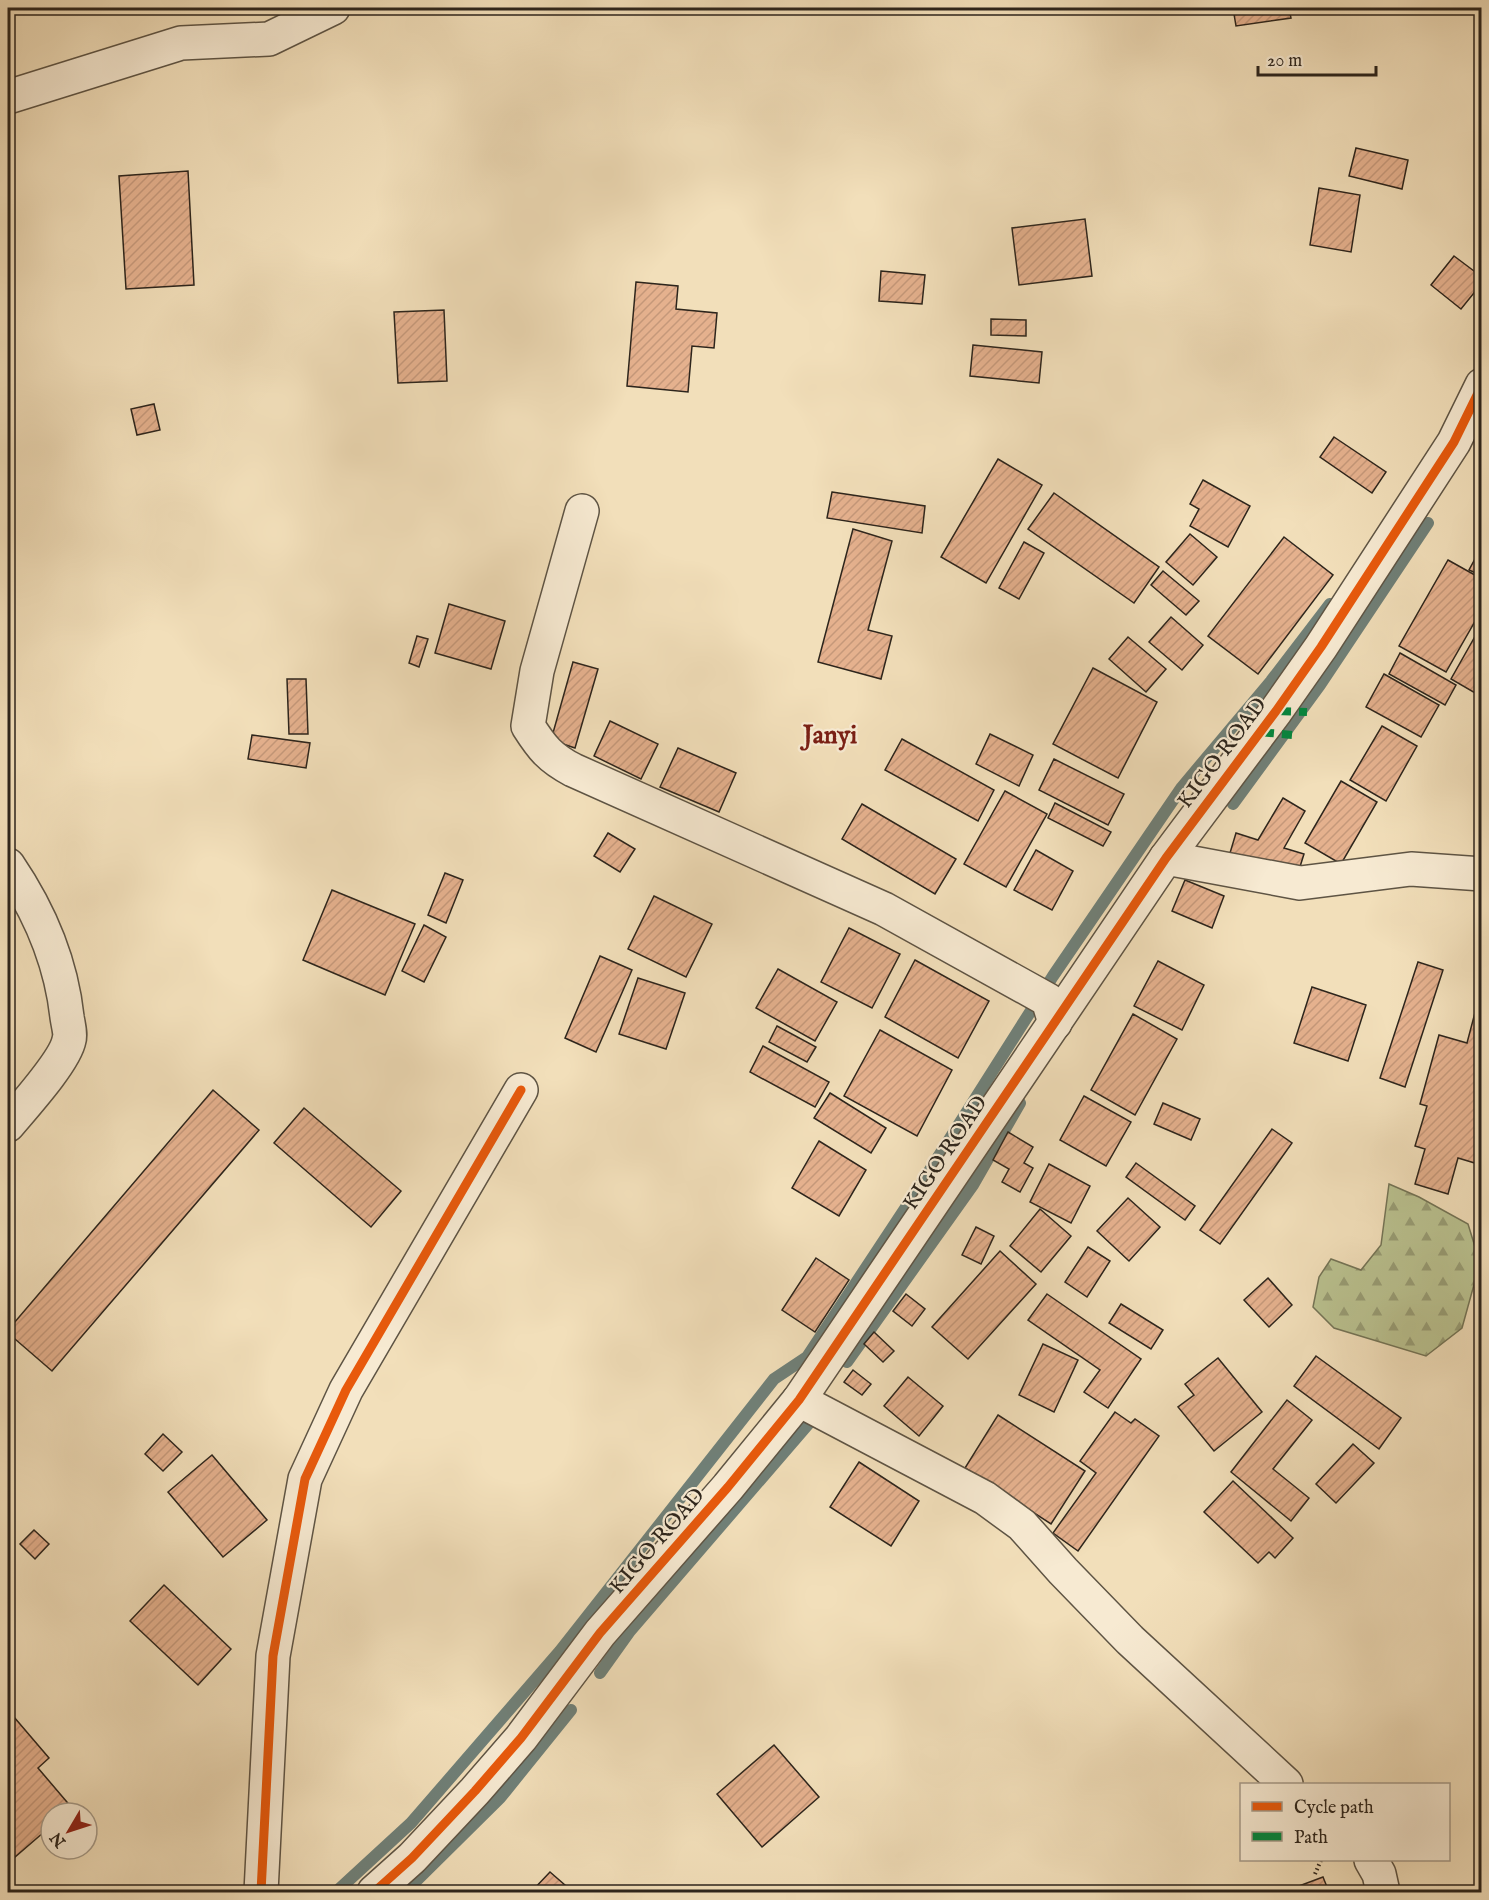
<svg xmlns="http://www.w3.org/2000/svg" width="1489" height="1900" font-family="'IM FELL English',serif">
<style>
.forest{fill:url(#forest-firs);stroke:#747456;stroke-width:1.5}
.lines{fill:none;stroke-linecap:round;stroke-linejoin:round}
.stream{stroke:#708078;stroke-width:12}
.building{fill:url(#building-hatch);stroke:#2d251c;stroke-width:1.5}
.minor-casing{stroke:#5e5444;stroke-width:36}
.path{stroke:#2d251c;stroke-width:4;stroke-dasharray:1.5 3;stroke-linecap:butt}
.minor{stroke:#f7ead2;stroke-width:33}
.quiet{stroke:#00873e;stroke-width:8;stroke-dasharray:15 8;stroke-linecap:butt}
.cycleway-casing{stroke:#f7ead2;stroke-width:13}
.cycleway{stroke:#e8590c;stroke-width:9}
.labels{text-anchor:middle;stroke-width:4.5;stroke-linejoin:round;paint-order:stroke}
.street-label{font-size:22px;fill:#2d251c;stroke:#f7ead2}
.quarter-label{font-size:26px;font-weight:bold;fill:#7a1f14;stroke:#f7ead2}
</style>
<defs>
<pattern id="forest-firs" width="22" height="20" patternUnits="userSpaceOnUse" patternTransform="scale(1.5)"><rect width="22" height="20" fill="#bac290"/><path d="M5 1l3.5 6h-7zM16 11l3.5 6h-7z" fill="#989d75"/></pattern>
<pattern id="building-hatch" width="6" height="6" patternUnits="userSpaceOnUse" patternTransform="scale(1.5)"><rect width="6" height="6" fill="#e5b18e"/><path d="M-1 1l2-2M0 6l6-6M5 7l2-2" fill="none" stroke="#c5987a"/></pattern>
</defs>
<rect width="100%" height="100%" fill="#f2dfba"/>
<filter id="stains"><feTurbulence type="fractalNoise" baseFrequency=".00333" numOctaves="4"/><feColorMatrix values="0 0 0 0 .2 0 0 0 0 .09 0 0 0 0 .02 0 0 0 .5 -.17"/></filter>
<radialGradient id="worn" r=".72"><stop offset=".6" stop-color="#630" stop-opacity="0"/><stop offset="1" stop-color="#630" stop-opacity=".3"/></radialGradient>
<path class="forest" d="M 1389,1184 L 1419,1197 L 1468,1224 L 1480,1263 L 1462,1328 L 1426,1356 L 1334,1328 L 1313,1307 L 1319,1277 L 1331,1259 L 1361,1270 L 1381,1245 Z"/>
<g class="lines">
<g class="stream">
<path d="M 1233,804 L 1320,685 L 1428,523"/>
<path d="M 847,1362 L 973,1185 L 1020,1103"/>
<path d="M 600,1673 L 630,1631 L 816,1415 L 819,1417"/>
<path d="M 336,1892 L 411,1823 L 560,1651 L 774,1379 L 807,1357 L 914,1195 L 1053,976 L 1182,787 L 1271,681 L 1330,604"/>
<path d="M 405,1892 L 500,1798 L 571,1710"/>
</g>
</g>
<g class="building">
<path d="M 1233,8 L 1289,8 L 1291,18 L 1236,26 Z"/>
<path d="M 1356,148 L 1408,160 L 1402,189 L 1349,176 Z"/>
<path d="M 188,171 L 194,285 L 126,289 L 119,176 Z"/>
<path d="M 1319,188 L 1360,195 L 1351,252 L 1310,245 Z"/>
<path d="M 1085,219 L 1092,276 L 1019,285 L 1012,228 Z"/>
<path d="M 1454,256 L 1482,277 L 1482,283 L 1461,309 L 1431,285 Z"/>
<path d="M 881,271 L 925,275 L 922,304 L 879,301 Z"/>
<path d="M 636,282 L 678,286 L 676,309 L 717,313 L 714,348 L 692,346 L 688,392 L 627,386 Z"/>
<path d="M 444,310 L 447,381 L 398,383 L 394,312 Z"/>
<path d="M 991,319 L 1026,320 L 1026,336 L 991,335 Z"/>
<path d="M 973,345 L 1042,352 L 1039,383 L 970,376 Z"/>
<path d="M 154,404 L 160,430 L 137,435 L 131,409 Z"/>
<path d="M 1334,437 L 1386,472 L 1372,493 L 1320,457 Z"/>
<path d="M 998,459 L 1042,485 L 986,583 L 941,557 Z"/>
<path d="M 1203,480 L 1250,506 L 1228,547 L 1190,526 L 1199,509 L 1190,504 Z"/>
<path d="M 832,492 L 925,506 L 922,533 L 827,518 Z"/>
<path d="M 1054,493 L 1159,567 L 1134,603 L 1028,529 Z"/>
<path d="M 853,529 L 892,541 L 868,630 L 892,636 L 881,679 L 818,662 Z"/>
<path d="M 1190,534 L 1217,557 L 1193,585 L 1166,562 Z"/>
<path d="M 1284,537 L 1333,575 L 1258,674 L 1208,636 Z"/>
<path d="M 1024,542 L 1044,553 L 1019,599 L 999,588 Z"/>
<path d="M 1482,546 L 1482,576 L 1469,570 Z"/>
<path d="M 1448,560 L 1482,579 L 1482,609 L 1446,672 L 1399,646 Z"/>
<path d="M 1163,571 L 1199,601 L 1186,615 L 1151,585 Z"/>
<path d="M 449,604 L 505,621 L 491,669 L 435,653 Z"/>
<path d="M 1171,617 L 1203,645 L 1182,670 L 1149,642 Z"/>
<path d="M 1482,624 L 1482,697 L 1451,679 Z"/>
<path d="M 417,636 L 428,639 L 419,667 L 409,663 Z"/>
<path d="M 1128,637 L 1166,669 L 1146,692 L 1109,659 Z"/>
<path d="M 1400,653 L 1456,685 L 1445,705 L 1389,674 Z"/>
<path d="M 573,662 L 598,669 L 575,748 L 551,740 Z"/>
<path d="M 1093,668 L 1157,702 L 1118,778 L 1053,744 Z"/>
<path d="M 1384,674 L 1439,705 L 1421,737 L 1366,707 Z"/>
<path d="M 287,679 L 306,679 L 308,734 L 289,734 Z"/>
<path d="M 610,721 L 658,744 L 641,779 L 594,756 Z"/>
<path d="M 1382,726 L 1417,746 L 1386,801 L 1350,780 Z"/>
<path d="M 990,734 L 1033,755 L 1019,786 L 976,764 Z"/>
<path d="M 252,735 L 310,743 L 306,768 L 248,759 Z"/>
<path d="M 902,739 L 994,790 L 978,821 L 885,770 Z"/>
<path d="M 678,748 L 736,773 L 719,812 L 660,787 Z"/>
<path d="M 1054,759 L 1124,794 L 1108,825 L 1039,790 Z"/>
<path d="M 1341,781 L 1377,802 L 1341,864 L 1305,843 Z"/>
<path d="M 1005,791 L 1047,814 L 1006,887 L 964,864 Z"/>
<path d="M 1283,798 L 1305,811 L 1284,848 L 1304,854 L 1298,873 L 1230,853 L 1236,833 L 1258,840 Z"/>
<path d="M 1055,803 L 1111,832 L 1103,846 L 1048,818 Z"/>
<path d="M 862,804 L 956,859 L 935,894 L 842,839 Z"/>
<path d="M 608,833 L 635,849 L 620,872 L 594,856 Z"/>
<path d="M 1036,850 L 1073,871 L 1052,910 L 1014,890 Z"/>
<path d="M 445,873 L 463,880 L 446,923 L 428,915 Z"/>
<path d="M 1185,880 L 1224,896 L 1212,928 L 1172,911 Z"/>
<path d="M 332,890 L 415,924 L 385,995 L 303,960 Z"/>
<path d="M 654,896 L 712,924 L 686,977 L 628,949 Z"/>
<path d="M 424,925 L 446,937 L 424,982 L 402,971 Z"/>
<path d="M 849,928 L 900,954 L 872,1008 L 821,982 Z"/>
<path d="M 600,956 L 632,970 L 596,1052 L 565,1038 Z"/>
<path d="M 915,960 L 989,1001 L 958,1058 L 885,1017 Z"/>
<path d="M 1158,961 L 1204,985 L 1182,1030 L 1134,1006 Z"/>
<path d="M 1418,962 L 1443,970 L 1405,1087 L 1380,1078 Z"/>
<path d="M 778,969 L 837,1002 L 815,1041 L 756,1008 Z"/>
<path d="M 638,978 L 685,993 L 666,1049 L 619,1034 Z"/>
<path d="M 1312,987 L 1366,1005 L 1348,1061 L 1294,1043 Z"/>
<path d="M 1477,1005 L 1482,1006 L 1482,1150 L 1478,1164 L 1458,1158 L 1448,1194 L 1415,1184 L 1425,1149 L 1415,1146 L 1427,1106 L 1420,1104 L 1439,1035 L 1467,1043 Z"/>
<path d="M 1133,1014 L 1177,1039 L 1135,1115 L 1091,1090 Z"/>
<path d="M 777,1026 L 816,1047 L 807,1062 L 769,1042 Z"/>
<path d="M 880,1030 L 952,1070 L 917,1136 L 844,1096 Z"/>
<path d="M 763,1046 L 829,1082 L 815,1107 L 750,1072 Z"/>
<path d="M 213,1090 L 259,1130 L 52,1371 L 8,1333 L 8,1330 Z"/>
<path d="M 830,1093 L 886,1128 L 871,1153 L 814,1118 Z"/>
<path d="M 1084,1096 L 1131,1122 L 1106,1166 L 1060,1140 Z"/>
<path d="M 1163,1103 L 1200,1119 L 1191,1140 L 1154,1124 Z"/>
<path d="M 304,1108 L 401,1191 L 371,1227 L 274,1143 Z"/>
<path d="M 1272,1129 L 1292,1143 L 1220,1244 L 1200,1230 Z"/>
<path d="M 1008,1132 L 1033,1147 L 1024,1163 L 1033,1168 L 1020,1192 L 1002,1182 L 1009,1169 L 993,1160 Z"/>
<path d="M 819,1141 L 866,1170 L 839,1216 L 792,1188 Z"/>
<path d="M 1136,1163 L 1195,1206 L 1185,1220 L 1126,1177 Z"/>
<path d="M 1049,1164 L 1090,1186 L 1071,1223 L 1030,1202 Z"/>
<path d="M 1128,1198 L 1160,1227 L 1129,1261 L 1097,1231 Z"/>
<path d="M 1040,1209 L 1071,1236 L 1041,1272 L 1010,1246 Z"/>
<path d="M 976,1227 L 994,1236 L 981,1264 L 962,1255 Z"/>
<path d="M 1088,1247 L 1110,1261 L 1087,1297 L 1065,1282 Z"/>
<path d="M 1000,1251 L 1036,1284 L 968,1359 L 932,1327 Z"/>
<path d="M 816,1258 L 849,1280 L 815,1332 L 782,1310 Z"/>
<path d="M 1268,1278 L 1292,1305 L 1269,1327 L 1244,1300 Z"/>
<path d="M 906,1294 L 925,1309 L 912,1326 L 893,1311 Z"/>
<path d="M 1047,1294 L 1141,1359 L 1108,1408 L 1084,1392 L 1100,1370 L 1028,1320 Z"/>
<path d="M 1121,1304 L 1163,1330 L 1151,1349 L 1109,1323 Z"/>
<path d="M 874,1332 L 894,1351 L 883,1362 L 864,1344 Z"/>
<path d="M 1043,1344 L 1078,1360 L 1054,1412 L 1019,1395 Z"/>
<path d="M 1316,1356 L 1401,1418 L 1379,1449 L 1294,1386 Z"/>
<path d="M 1218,1358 L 1262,1412 L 1214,1451 L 1178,1407 L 1194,1395 L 1185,1384 Z"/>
<path d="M 853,1370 L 871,1384 L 862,1395 L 844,1382 Z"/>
<path d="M 908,1377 L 943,1406 L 919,1436 L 884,1406 Z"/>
<path d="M 1287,1400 L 1312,1420 L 1273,1469 L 1309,1498 L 1291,1521 L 1231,1472 Z"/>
<path d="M 1115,1412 L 1131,1423 L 1135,1419 L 1159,1436 L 1078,1551 L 1053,1533 L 1096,1473 L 1080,1461 Z"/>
<path d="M 998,1415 L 1085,1471 L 1051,1524 L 965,1468 Z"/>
<path d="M 163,1434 L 182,1452 L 163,1471 L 145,1454 Z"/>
<path d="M 1353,1444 L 1374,1463 L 1336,1503 L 1316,1484 Z"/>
<path d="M 212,1455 L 267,1520 L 223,1557 L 168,1492 Z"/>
<path d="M 859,1462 L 919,1501 L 891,1546 L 830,1507 Z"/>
<path d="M 1233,1481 L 1293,1538 L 1275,1558 L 1269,1552 L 1258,1563 L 1204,1512 Z"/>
<path d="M 34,1530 L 49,1544 L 35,1559 L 20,1544 Z"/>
<path d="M 164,1585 L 231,1649 L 198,1685 L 130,1621 Z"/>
<path d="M 8,1710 L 49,1758 L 38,1768 L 72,1808 L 66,1813 L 51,1813 L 51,1826 L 8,1863 Z"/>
<path d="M 774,1745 L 819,1797 L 762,1847 L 717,1794 Z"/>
<path d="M 550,1872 L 573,1892 L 531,1892 Z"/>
<path d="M 1323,1877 L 1329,1892 L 1283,1892 Z"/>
</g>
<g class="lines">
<defs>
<g id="minor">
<path d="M 8,97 L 181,43 L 269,39 L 333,8"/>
<path d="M 582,511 L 537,671 L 528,726 C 542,748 550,758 573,770 L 884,909 L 1048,1000 L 1055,1023"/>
<path d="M 1166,858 L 1300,883 L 1411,869 L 1482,874"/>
<path d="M 8,865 C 40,912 61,961 67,1017 C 68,1024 71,1034 69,1040 C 65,1061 23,1107 8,1125"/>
<path d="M 799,1400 L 985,1498 L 1022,1525 L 1063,1571 L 1130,1640 L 1286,1784"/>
<path d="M 1371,1860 L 1379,1874 L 1383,1892"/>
<path d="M 261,1892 L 273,1656 L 305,1479 L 346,1390 L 521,1090"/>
<path d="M 374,1892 L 412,1858 L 475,1791 L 521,1738 L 600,1633 L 728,1487 L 799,1400 L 1166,858 L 1276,711 L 1321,647 L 1454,442 L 1482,385"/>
</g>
</defs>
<use href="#minor" class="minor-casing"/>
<path class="path" d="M 1315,1874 L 1321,1860"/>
<use href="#minor" class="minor"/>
<g class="quiet">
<path d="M 1276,711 L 1307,712"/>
<path d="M 1259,732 L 1292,735"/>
</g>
<defs>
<g id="cycleway">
<path d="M 261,1892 L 273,1656 L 305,1479 L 346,1390 L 521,1090"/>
<path d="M 374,1892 L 412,1858 L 475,1791 L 521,1738 L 600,1633 L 728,1487 L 799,1400 L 1166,858 L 1276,711 L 1321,647 L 1454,442 L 1482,385"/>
</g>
</defs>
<use href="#cycleway" class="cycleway-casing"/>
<use href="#cycleway" class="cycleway"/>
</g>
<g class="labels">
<g class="street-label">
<text transform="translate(1221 752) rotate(-53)" y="8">KIGO ROAD</text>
<text transform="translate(944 1152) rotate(-56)" y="8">KIGO ROAD</text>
<text transform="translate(656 1540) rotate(-49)" y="8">KIGO ROAD</text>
</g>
<g class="quarter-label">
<text x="830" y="743">Janyi</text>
</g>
</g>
<rect width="1489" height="1900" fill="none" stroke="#f2dfba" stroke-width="30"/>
<rect x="9" y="9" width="1471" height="1882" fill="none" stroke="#2d251c" stroke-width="3"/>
<rect x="15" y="15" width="1459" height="1870" fill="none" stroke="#2d251c" stroke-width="1.5"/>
<rect x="1240" y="1783" width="210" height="78" fill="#f7ead2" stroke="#a69b89" stroke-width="1.5"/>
<rect x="1252" y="1802" width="30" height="9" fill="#e8590c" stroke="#a69b89" stroke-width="1.5"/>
<text x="1294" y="1813" font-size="18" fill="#2d251c">Cycle path</text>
<rect x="1252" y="1832" width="30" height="9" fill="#00873e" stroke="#a69b89" stroke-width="1.5"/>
<text x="1294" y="1843" font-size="18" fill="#2d251c">Path</text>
<g transform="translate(69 1831) rotate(231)"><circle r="28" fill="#f7ead2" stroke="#a69b89" stroke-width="1.5"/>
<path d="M0-4.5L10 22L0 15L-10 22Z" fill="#8f2418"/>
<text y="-9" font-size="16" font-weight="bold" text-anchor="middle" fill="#2d251c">N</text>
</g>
<path d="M1258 66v9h118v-9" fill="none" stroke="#2d251c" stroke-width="3"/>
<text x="1267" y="66" font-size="18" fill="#2d251c" stroke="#f7ead2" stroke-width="4.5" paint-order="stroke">20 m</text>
<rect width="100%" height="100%" filter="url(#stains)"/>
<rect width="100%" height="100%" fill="url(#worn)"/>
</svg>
